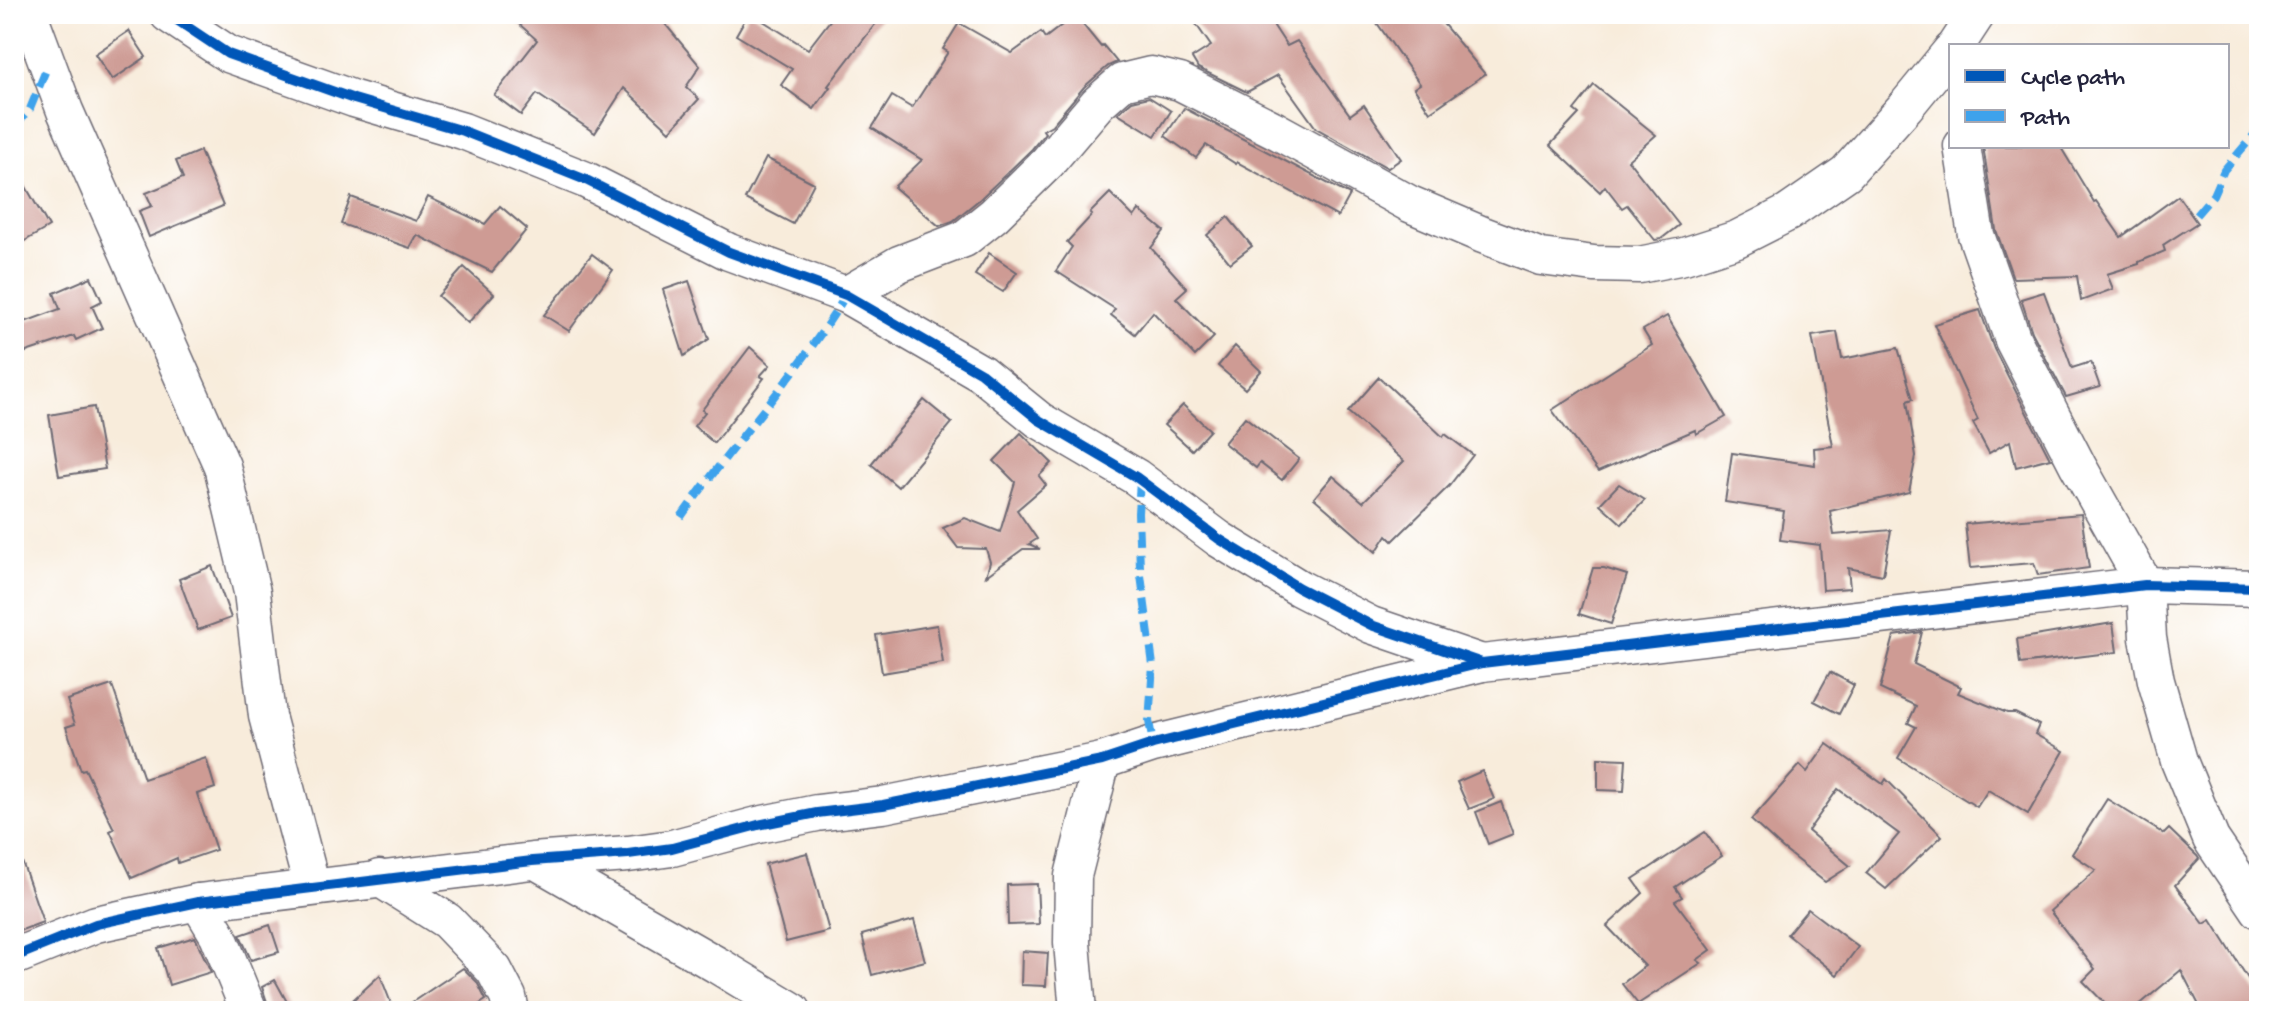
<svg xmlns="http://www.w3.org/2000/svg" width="2273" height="1025" font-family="'Gochi Hand',sans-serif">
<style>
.building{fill:#ce9b94}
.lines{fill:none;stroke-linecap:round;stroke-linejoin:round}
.minor-casing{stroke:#6d6973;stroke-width:39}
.minor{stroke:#fff;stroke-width:36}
.quiet{stroke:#3ea2ec;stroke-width:8;stroke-dasharray:16 8;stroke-linecap:butt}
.cycleway-casing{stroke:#fff;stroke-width:15}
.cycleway{stroke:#0057b8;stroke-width:10}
</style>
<rect width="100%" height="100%" fill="#fff"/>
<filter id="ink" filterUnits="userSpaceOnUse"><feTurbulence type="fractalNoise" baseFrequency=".0125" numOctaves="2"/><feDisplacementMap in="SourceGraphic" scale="16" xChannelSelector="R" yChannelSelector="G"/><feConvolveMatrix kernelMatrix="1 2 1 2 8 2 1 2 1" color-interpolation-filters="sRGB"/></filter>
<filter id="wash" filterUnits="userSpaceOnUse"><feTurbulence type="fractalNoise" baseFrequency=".006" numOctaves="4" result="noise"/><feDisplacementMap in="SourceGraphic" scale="32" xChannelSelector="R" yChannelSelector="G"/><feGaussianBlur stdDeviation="1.8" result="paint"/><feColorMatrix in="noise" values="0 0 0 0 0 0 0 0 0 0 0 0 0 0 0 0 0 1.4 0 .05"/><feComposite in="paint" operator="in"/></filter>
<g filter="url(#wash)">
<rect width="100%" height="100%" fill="#f8ecdb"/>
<g id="blocks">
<g class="building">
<path d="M 508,14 L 657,14 L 700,66 L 686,87 L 699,99 L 670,131 L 624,88 L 595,133 L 537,94 L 521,115 L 494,95 L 537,40 Z"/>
<path d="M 748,14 L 752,14 L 808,49 L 835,14 L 883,14 L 828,86 L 830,87 L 814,109 L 781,85 L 792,69 L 736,35 Z"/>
<path d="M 1189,14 L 1266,14 L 1287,46 L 1297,41 L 1350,115 L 1364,105 L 1401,159 L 1388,168 L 1316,128 L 1278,75 L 1247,92 L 1198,68 L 1192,58 L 1211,46 Z"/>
<path d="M 1392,14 L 1435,14 L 1485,74 L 1430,112 L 1414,88 L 1420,84 L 1377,23 Z"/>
<path d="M 1075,15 L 1101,47 L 1103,45 L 1117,62 L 1108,66 L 1084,87 L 1052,125 L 1043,130 L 1045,133 L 1032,149 L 980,199 L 953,221 L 939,226 L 894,187 L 922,160 L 872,128 L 892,96 L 912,108 L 948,52 L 943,49 L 959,23 L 1012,53 L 1041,32 L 1045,38 Z"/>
<path d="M 129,31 L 146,57 L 112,80 L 95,54 Z"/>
<path d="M 1594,85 L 1656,135 L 1628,160 L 1679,225 L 1661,239 L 1655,240 L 1627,205 L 1622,208 L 1605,186 L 1600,192 L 1550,145 L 1579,114 L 1574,110 Z"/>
<path d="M 1149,97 L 1171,111 L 1155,136 L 1118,113 L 1132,101 Z"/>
<path d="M 1184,108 L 1350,195 L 1338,217 L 1237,162 L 1236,164 L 1206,145 L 1196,158 L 1165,136 Z"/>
<path d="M 1983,146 L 2060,146 L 2094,202 L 2096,201 L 2121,237 L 2178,196 L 2197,223 L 2163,245 L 2165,251 L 2139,262 L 2139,264 L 2107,274 L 2113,289 L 2081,301 L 2077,276 L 2013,278 L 1996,230 Z"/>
<path d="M 200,151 L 223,206 L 149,237 L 139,211 L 152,206 L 146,193 L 183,178 L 176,161 Z"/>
<path d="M 766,158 L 814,183 L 793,224 L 745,199 Z"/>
<path d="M 14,166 L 49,227 L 14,247 Z"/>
<path d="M 1110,193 L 1134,217 L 1139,210 L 1164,231 L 1151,248 L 1187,288 L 1176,298 L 1214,337 L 1195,356 L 1153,312 L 1135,334 L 1111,315 L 1115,309 L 1056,271 L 1072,247 L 1067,242 L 1092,215 L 1090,213 Z"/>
<path d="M 351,197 L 416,221 L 428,197 L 485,224 L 500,206 L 527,229 L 492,272 L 417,235 L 410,248 L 341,224 Z"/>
<path d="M 1228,217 L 1252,246 L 1230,263 L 1207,235 Z"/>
<path d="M 989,253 L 1017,272 L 1003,292 L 975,275 Z"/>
<path d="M 592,254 L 613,270 L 569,331 L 544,315 Z"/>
<path d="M 464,267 L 494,294 L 468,323 L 438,296 Z"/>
<path d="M 91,277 L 102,301 L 92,306 L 102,328 L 76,340 L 74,336 L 14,356 L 14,326 L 60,309 L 54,293 Z"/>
<path d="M 689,281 L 709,339 L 684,356 L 663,290 Z"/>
<path d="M 2044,292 L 2072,368 L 2091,362 L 2100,387 L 2066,397 L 2032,332 L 2021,299 Z"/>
<path d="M 1980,310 L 1994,349 L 2050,458 L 2016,467 L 2010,441 L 1989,453 L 1973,423 L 1978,420 L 1934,324 Z"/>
<path d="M 1667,316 L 1726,417 L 1696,434 L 1695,430 L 1598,472 L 1552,410 L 1652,345 L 1643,330 Z"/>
<path d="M 1837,332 L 1842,359 L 1898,348 L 1913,399 L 1907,401 L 1916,456 L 1909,492 L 1830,511 L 1834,535 L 1891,530 L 1883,575 L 1848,568 L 1850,588 L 1823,590 L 1820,545 L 1780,540 L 1784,511 L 1725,502 L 1732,453 L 1815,465 L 1814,448 L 1833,446 L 1812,336 Z"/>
<path d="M 1235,346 L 1261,371 L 1245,389 L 1218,366 Z"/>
<path d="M 750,347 L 770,365 L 760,376 L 764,378 L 714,443 L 694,426 L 705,412 L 702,410 Z"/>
<path d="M 1379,377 L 1443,437 L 1445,434 L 1473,455 L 1449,486 L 1393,541 L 1387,535 L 1376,552 L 1314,498 L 1333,476 L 1363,502 L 1404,461 L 1348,412 Z"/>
<path d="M 924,400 L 952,423 L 898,487 L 871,464 Z"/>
<path d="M 1183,405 L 1210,430 L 1192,450 L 1164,425 Z"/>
<path d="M 94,407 L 105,469 L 59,476 L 49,415 Z"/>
<path d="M 1245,417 L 1299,459 L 1282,480 L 1260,463 L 1256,468 L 1224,443 Z"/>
<path d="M 1021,433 L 1052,463 L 1039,476 L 1046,485 L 1017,510 L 1037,539 L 1029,544 L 1040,549 L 1023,549 L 986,576 L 990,562 L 986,549 L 958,548 L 943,528 L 965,518 L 1000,532 L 1015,482 L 994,461 Z"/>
<path d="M 1619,484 L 1645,500 L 1622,524 L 1600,504 Z"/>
<path d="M 2081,514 L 2089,568 L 2038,575 L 2034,563 L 1970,568 L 1965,524 Z"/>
<path d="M 212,566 L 231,618 L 198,630 L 179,579 Z"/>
<path d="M 1593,568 L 1604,568 L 1627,575 L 1611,624 L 1579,614 Z"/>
<path d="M 2113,623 L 2117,652 L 2020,664 L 2017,639 Z"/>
<path d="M 937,625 L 943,663 L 882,673 L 876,635 Z"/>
<path d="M 1922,632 L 1914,664 L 1961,687 L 1958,693 L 2007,713 L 2015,713 L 2039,725 L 2035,734 L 2064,751 L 2028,814 L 1988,790 L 1977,807 L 1898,758 L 1916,727 L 1908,723 L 1916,706 L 1880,689 L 1894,636 Z"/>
<path d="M 1830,672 L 1854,685 L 1839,714 L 1814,701 Z"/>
<path d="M 112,685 L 144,779 L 206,758 L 215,788 L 197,794 L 216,850 L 178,863 L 177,858 L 132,878 L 110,831 L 114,829 L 85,769 L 81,770 L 66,727 L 75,724 L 67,700 Z"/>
<path d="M 1827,744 L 1883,784 L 1886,779 L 1942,836 L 1886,889 L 1866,873 L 1899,834 L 1838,789 L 1808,831 L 1850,866 L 1825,882 L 1783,849 L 1751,820 L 1800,765 L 1807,772 Z"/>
<path d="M 1598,758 L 1626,759 L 1624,791 L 1598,790 Z"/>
<path d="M 1482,771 L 1494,799 L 1469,809 L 1457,782 Z"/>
<path d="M 2107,799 L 2164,834 L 2169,829 L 2197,856 L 2199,859 L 2175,885 L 2204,924 L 2211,920 L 2259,996 L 2259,1011 L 2202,1011 L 2181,970 L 2132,1011 L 2112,1011 L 2083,981 L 2095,969 L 2050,911 L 2096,870 L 2072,854 Z"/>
<path d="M 1501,802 L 1513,834 L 1488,844 L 1476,812 Z"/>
<path d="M 1705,832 L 1722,856 L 1675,887 L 1682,897 L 1675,901 L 1711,950 L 1697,960 L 1701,963 L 1638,1004 L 1622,984 L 1645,966 L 1607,926 L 1643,893 L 1633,879 Z"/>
<path d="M 18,850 L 43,922 L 14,933 L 14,851 Z"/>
<path d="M 807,853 L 829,931 L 786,942 L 765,864 Z"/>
<path d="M 1037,884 L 1039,924 L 1008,925 L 1007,885 Z"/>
<path d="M 1808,909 L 1858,947 L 1837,975 L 1787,934 Z"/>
<path d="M 914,920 L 925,961 L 872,975 L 862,935 Z"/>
<path d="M 270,925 L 279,952 L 251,960 L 240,935 Z"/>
<path d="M 195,937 L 211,972 L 169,985 L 158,948 Z"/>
<path d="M 1022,951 L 1048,953 L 1046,986 L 1021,985 Z"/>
<path d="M 463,968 L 477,982 L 486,1000 L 469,1011 L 399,1011 Z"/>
<path d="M 380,975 L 394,1011 L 341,1011 Z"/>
<path d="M 275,980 L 292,1011 L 270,1011 L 262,987 Z"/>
</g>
</g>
</g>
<g filter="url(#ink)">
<use href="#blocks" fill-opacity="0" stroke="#6d6973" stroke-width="2"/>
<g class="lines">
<defs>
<g id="minor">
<path d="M 29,14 L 65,111 L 222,466 L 252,592 L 267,716 L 312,887"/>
<path d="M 168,14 L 228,54 L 354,99 L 463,131 L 586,180 L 729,252 L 846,295 L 981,373 L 1039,420 L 1136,477 L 1219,539 L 1299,588 L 1371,625 L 1482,663"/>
<path d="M 1956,46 L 1977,14"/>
<path d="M 1962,146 L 1976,235 L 2013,340 L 2078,466 L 2145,585 L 2148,638 L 2156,681 L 2179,761 L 2211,839 L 2259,910"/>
<path d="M 846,295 L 899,264 L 964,239 L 994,215 L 1047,163 L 1098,103 L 1122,82 L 1151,75 L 1180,82 L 1275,130 L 1410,204 L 1483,235 L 1541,257 L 1594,264 L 1639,265 L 1684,256 L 1737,239 L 1788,213 L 1846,173 L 1906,106 L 1951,51"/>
<path d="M 536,861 L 717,965 L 793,1011"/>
<path d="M 379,878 L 447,921 L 494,970 L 508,997 L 511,1011"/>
<path d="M 198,902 L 218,935 L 249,1011"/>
<path d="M 14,957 L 96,924 L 198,902 L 532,861 L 628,854 L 672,848 L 758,825 L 817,813 L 883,805 L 1102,761 L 1153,744 L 1482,663 L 2145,585 L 2259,588"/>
<path d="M 1078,1011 L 1072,943 L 1073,876 L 1102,761"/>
</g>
</defs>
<use href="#minor" class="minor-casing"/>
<use href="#minor" class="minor"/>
<g class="quiet">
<path d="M 14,127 L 30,109 L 48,65"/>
<path d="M 2196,215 L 2213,195 L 2224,170 L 2259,129"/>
<path d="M 1140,480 L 1138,513 L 1140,568 L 1153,665 L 1149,721 L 1153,744"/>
<path d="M 681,517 C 734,442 798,374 846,295"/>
</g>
<defs>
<g id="cycleway">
<path d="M 168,14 L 228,54 L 354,99 L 463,131 L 586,180 L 729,252 L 846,295 L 981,373 L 1039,420 L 1136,477 L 1219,539 L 1299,588 L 1371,625 L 1482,663"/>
<path d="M 14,957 L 96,924 L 198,902 L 532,861 L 628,854 L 672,848 L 758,825 L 817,813 L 883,805 L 1102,761 L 1153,744 L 1482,663 L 2145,585 L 2259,588"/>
</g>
</defs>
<use href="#cycleway" class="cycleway-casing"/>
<use href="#cycleway" class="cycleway"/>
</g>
</g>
<rect width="2273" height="1025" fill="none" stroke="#fff" stroke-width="48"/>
<rect x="1949" y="44" width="280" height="104" fill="#ffffff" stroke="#a7a7b1" stroke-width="2"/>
<rect x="1965" y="70" width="40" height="12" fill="#0057b8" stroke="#a7a7b1" stroke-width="2"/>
<text x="2021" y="84" font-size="24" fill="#22223b">Cycle path</text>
<rect x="1965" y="110" width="40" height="12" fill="#3ea2ec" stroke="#a7a7b1" stroke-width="2"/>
<text x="2021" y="124" font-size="24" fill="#22223b">Path</text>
</svg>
